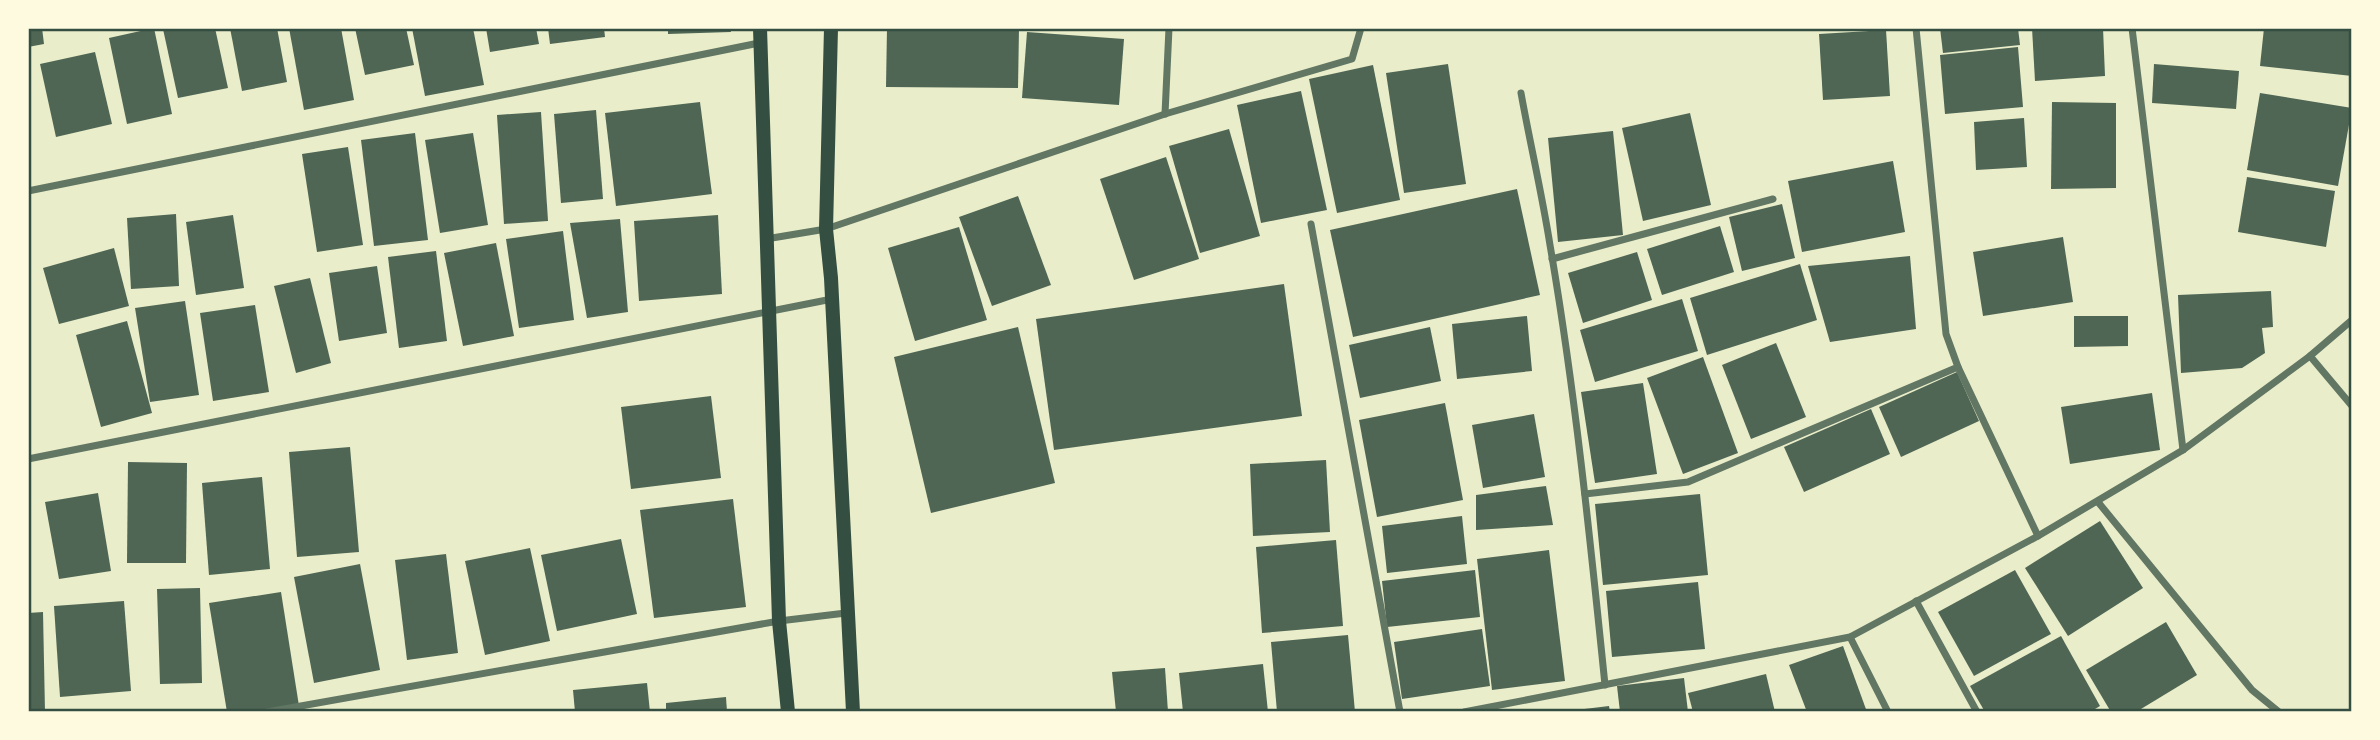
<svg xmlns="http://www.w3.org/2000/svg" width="2380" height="740" font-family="'PT Sans',sans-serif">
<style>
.building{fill:#4f6655}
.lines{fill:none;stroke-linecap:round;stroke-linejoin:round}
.minor{stroke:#617663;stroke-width:7}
.secondary{stroke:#344e41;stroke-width:14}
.neatline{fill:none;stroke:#344e41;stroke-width:2.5}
</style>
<rect width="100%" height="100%" fill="#e9edc9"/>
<g class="building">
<path d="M 28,28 L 42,28 L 44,44 L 28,47 Z"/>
<path d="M 154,28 L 172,114 L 127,124 L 109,38 Z"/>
<path d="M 215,28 L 228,88 L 178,98 L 163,29 Z"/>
<path d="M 230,28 L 277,28 L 287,82 L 242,91 Z"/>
<path d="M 289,28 L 341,28 L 354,100 L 304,110 Z"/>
<path d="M 355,28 L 406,28 L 414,65 L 365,75 Z"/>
<path d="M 412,28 L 473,28 L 484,85 L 425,96 Z"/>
<path d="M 486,28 L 536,28 L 539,44 L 490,52 Z"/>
<path d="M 548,28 L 604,28 L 605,37 L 550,44 Z"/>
<path d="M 668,28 L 730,28 L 731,32 L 668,34 Z"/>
<path d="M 887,28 L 1019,28 L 1018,88 L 886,87 Z"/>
<path d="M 1940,28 L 2018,28 L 2020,45 L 1943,53 Z"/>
<path d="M 2032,28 L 2103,28 L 2105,76 L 2035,81 Z"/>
<path d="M 2264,28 L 2352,28 L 2352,76 L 2260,66 Z"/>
<path d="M 1886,30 L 1890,96 L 1823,100 L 1819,34 Z"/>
<path d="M 1027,32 L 1124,39 L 1119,105 L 1022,98 Z"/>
<path d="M 2018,47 L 2023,107 L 1945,114 L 1940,55 Z"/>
<path d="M 95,52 L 112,124 L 56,137 L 40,64 Z"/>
<path d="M 1448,64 L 1466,184 L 1404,193 L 1386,73 Z"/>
<path d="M 2154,64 L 2239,71 L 2236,109 L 2152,103 Z"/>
<path d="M 1373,65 L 1400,200 L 1337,213 L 1309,79 Z"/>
<path d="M 1301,91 L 1327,210 L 1261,223 L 1237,105 Z"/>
<path d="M 2260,93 L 2352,108 L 2338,186 L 2247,170 Z"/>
<path d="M 700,102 L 712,194 L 616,206 L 605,113 Z"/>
<path d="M 2052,102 L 2116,103 L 2116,188 L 2051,189 Z"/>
<path d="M 596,110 L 603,199 L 561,203 L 554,114 Z"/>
<path d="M 541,112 L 548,221 L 504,224 L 497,115 Z"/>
<path d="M 1690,113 L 1711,205 L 1643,221 L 1622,128 Z"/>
<path d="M 2024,118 L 2027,167 L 1976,170 L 1974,122 Z"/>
<path d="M 1229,129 L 1260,236 L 1200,253 L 1169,146 Z"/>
<path d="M 1613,131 L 1623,235 L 1558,242 L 1548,138 Z"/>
<path d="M 415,133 L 428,240 L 374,246 L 361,140 Z"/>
<path d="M 473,133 L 488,225 L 440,233 L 425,140 Z"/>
<path d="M 348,147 L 363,245 L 317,252 L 302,154 Z"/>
<path d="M 1166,157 L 1199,259 L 1134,280 L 1100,179 Z"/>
<path d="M 1893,161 L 1905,232 L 1802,252 L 1788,181 Z"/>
<path d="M 2247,177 L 2335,191 L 2326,247 L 2238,232 Z"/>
<path d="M 1517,189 L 1540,295 L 1353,337 L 1330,230 Z"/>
<path d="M 1018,196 L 1051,285 L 992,306 L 959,217 Z"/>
<path d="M 1782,204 L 1795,258 L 1742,271 L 1729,217 Z"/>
<path d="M 176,214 L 179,286 L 131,289 L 127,218 Z"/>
<path d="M 233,215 L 244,288 L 196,295 L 186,222 Z"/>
<path d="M 718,215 L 722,294 L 639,301 L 634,221 Z"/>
<path d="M 620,219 L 628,312 L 587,318 L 570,223 Z"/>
<path d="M 1720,226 L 1734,272 L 1662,295 L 1647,249 Z"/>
<path d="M 959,227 L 987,320 L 915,341 L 888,248 Z"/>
<path d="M 563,231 L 574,320 L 519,328 L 506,239 Z"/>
<path d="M 2063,237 L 2073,302 L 1983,316 L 1973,252 Z"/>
<path d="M 496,243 L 514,336 L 463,346 L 444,253 Z"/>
<path d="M 114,248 L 129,306 L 59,324 L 43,268 Z"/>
<path d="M 436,251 L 447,341 L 399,348 L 388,257 Z"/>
<path d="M 1637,252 L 1652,300 L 1583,323 L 1568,273 Z"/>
<path d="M 1910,256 L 1916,329 L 1830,342 L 1808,266 Z"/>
<path d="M 1800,264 L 1817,320 L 1707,355 L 1690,298 Z"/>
<path d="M 377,266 L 387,333 L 339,341 L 329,273 Z"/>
<path d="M 310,278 L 331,363 L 296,373 L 274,286 Z"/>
<path d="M 1284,284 L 1302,416 L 1054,450 L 1036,319 Z"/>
<path d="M 2271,291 L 2273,327 L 2262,328 L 2265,353 L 2242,368 L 2181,373 L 2178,295 Z"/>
<path d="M 1682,299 L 1698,351 L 1595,382 L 1580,330 Z"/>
<path d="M 185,301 L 199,395 L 150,402 L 135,308 Z"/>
<path d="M 255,305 L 269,392 L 213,401 L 200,313 Z"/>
<path d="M 1527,316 L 1532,371 L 1457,379 L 1452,324 Z"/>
<path d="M 2074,316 L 2128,316 L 2128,346 L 2074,347 Z"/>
<path d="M 127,321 L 152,413 L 101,427 L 76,335 Z"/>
<path d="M 1018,327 L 1055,483 L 931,513 L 894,357 Z"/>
<path d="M 1430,327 L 1441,381 L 1360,398 L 1349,345 Z"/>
<path d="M 1776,343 L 1806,417 L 1751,439 L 1722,365 Z"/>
<path d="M 1703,357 L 1738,453 L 1683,474 L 1647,378 Z"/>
<path d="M 1957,372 L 1979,421 L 1901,457 L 1879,407 Z"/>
<path d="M 1643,383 L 1657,474 L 1595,483 L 1581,392 Z"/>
<path d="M 2152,393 L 2160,450 L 2070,464 L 2061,407 Z"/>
<path d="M 711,396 L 721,478 L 631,489 L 621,407 Z"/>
<path d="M 1445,403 L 1463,500 L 1377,517 L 1359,420 Z"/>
<path d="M 1871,409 L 1890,454 L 1804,492 L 1784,447 Z"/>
<path d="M 1534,414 L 1545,477 L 1483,488 L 1472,425 Z"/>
<path d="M 350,447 L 359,552 L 297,557 L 289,452 Z"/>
<path d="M 1326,460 L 1330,532 L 1253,536 L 1250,464 Z"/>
<path d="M 128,462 L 187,463 L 186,563 L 127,563 Z"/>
<path d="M 262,477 L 270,569 L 209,575 L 202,483 Z"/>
<path d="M 1546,486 L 1553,525 L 1476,530 L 1476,495 Z"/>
<path d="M 98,493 L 111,571 L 59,579 L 45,502 Z"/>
<path d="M 1700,494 L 1708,575 L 1603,585 L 1595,504 Z"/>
<path d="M 733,499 L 746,607 L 654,618 L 640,510 Z"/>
<path d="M 1462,516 L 1467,564 L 1387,573 L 1382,526 Z"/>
<path d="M 2100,521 L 2143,588 L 2068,636 L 2025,568 Z"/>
<path d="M 621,539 L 637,614 L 557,631 L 541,555 Z"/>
<path d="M 1336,540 L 1343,626 L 1262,633 L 1256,547 Z"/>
<path d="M 530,548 L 550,641 L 485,655 L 465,561 Z"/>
<path d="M 1549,550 L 1565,681 L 1492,690 L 1477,559 Z"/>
<path d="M 446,554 L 458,653 L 407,660 L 395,560 Z"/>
<path d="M 360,564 L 380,670 L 314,683 L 294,577 Z"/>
<path d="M 1475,570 L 1480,617 L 1387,627 L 1382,581 Z"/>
<path d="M 2015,570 L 2051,634 L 1974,676 L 1938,612 Z"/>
<path d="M 1698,582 L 1705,649 L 1612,657 L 1606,591 Z"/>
<path d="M 200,588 L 202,683 L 160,684 L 157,589 Z"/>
<path d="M 281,592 L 299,706 L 260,712 L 227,712 L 209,603 Z"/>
<path d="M 124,601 L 131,691 L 60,697 L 54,606 Z"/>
<path d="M 43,612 L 45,712 L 28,712 L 28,613 Z"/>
<path d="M 2166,622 L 2197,675 L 2136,712 L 2111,712 L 2086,670 Z"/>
<path d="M 1482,629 L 1490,686 L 1402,699 L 1394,642 Z"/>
<path d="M 1348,635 L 1355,712 L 1277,712 L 1271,642 Z"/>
<path d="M 2061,636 L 2100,706 L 2090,712 L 1985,712 L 1970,686 Z"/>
<path d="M 1843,646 L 1867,712 L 1807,712 L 1789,665 Z"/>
<path d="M 1263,664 L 1268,712 L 1183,712 L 1179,673 Z"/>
<path d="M 1165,668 L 1168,712 L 1116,712 L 1112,672 Z"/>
<path d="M 1766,674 L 1775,712 L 1693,712 L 1688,693 Z"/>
<path d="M 1684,678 L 1688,712 L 1620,712 L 1617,686 Z"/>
<path d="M 647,683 L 650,712 L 575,712 L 573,690 Z"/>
<path d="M 726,697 L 727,712 L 666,712 L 666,703 Z"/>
<path d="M 1609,706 L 1610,712 L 1576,712 L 1576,710 Z"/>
</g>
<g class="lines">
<g class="minor">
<path d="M 2132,28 L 2183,450"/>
<path d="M 1521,93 C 1530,143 1542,194 1550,245 C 1575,390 1590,538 1605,685"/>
<path d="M 1165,114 L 1169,28"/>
<path d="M 28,191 L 759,43"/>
<path d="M 1311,224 L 1400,712"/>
<path d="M 766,239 L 826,229 L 1165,114 L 1352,59 L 1361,28"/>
<path d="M 1552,259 L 1773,199"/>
<path d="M 2310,356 L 2352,406"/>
<path d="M 1958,367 L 2038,536"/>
<path d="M 28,459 L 832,299"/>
<path d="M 1585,494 L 1688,482 L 1958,367 L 1946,334 L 1916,28"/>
<path d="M 2098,502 L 2252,690 L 2279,712"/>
<path d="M 1916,601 L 1977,712"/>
<path d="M 1850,637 L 1888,712"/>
<path d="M 267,712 L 779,621 L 846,613"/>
<path d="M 1464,712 L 1850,637 L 2038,536 L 2183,450 L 2310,356 L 2352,320"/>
</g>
<g class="secondary">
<path d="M 760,28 L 779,621 L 788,712"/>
<path d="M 831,28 L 826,229 L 831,278 L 853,712"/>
</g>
</g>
<rect width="2380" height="740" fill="none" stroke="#fefae0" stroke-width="60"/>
<rect x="30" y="30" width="2320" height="680" class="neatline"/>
</svg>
